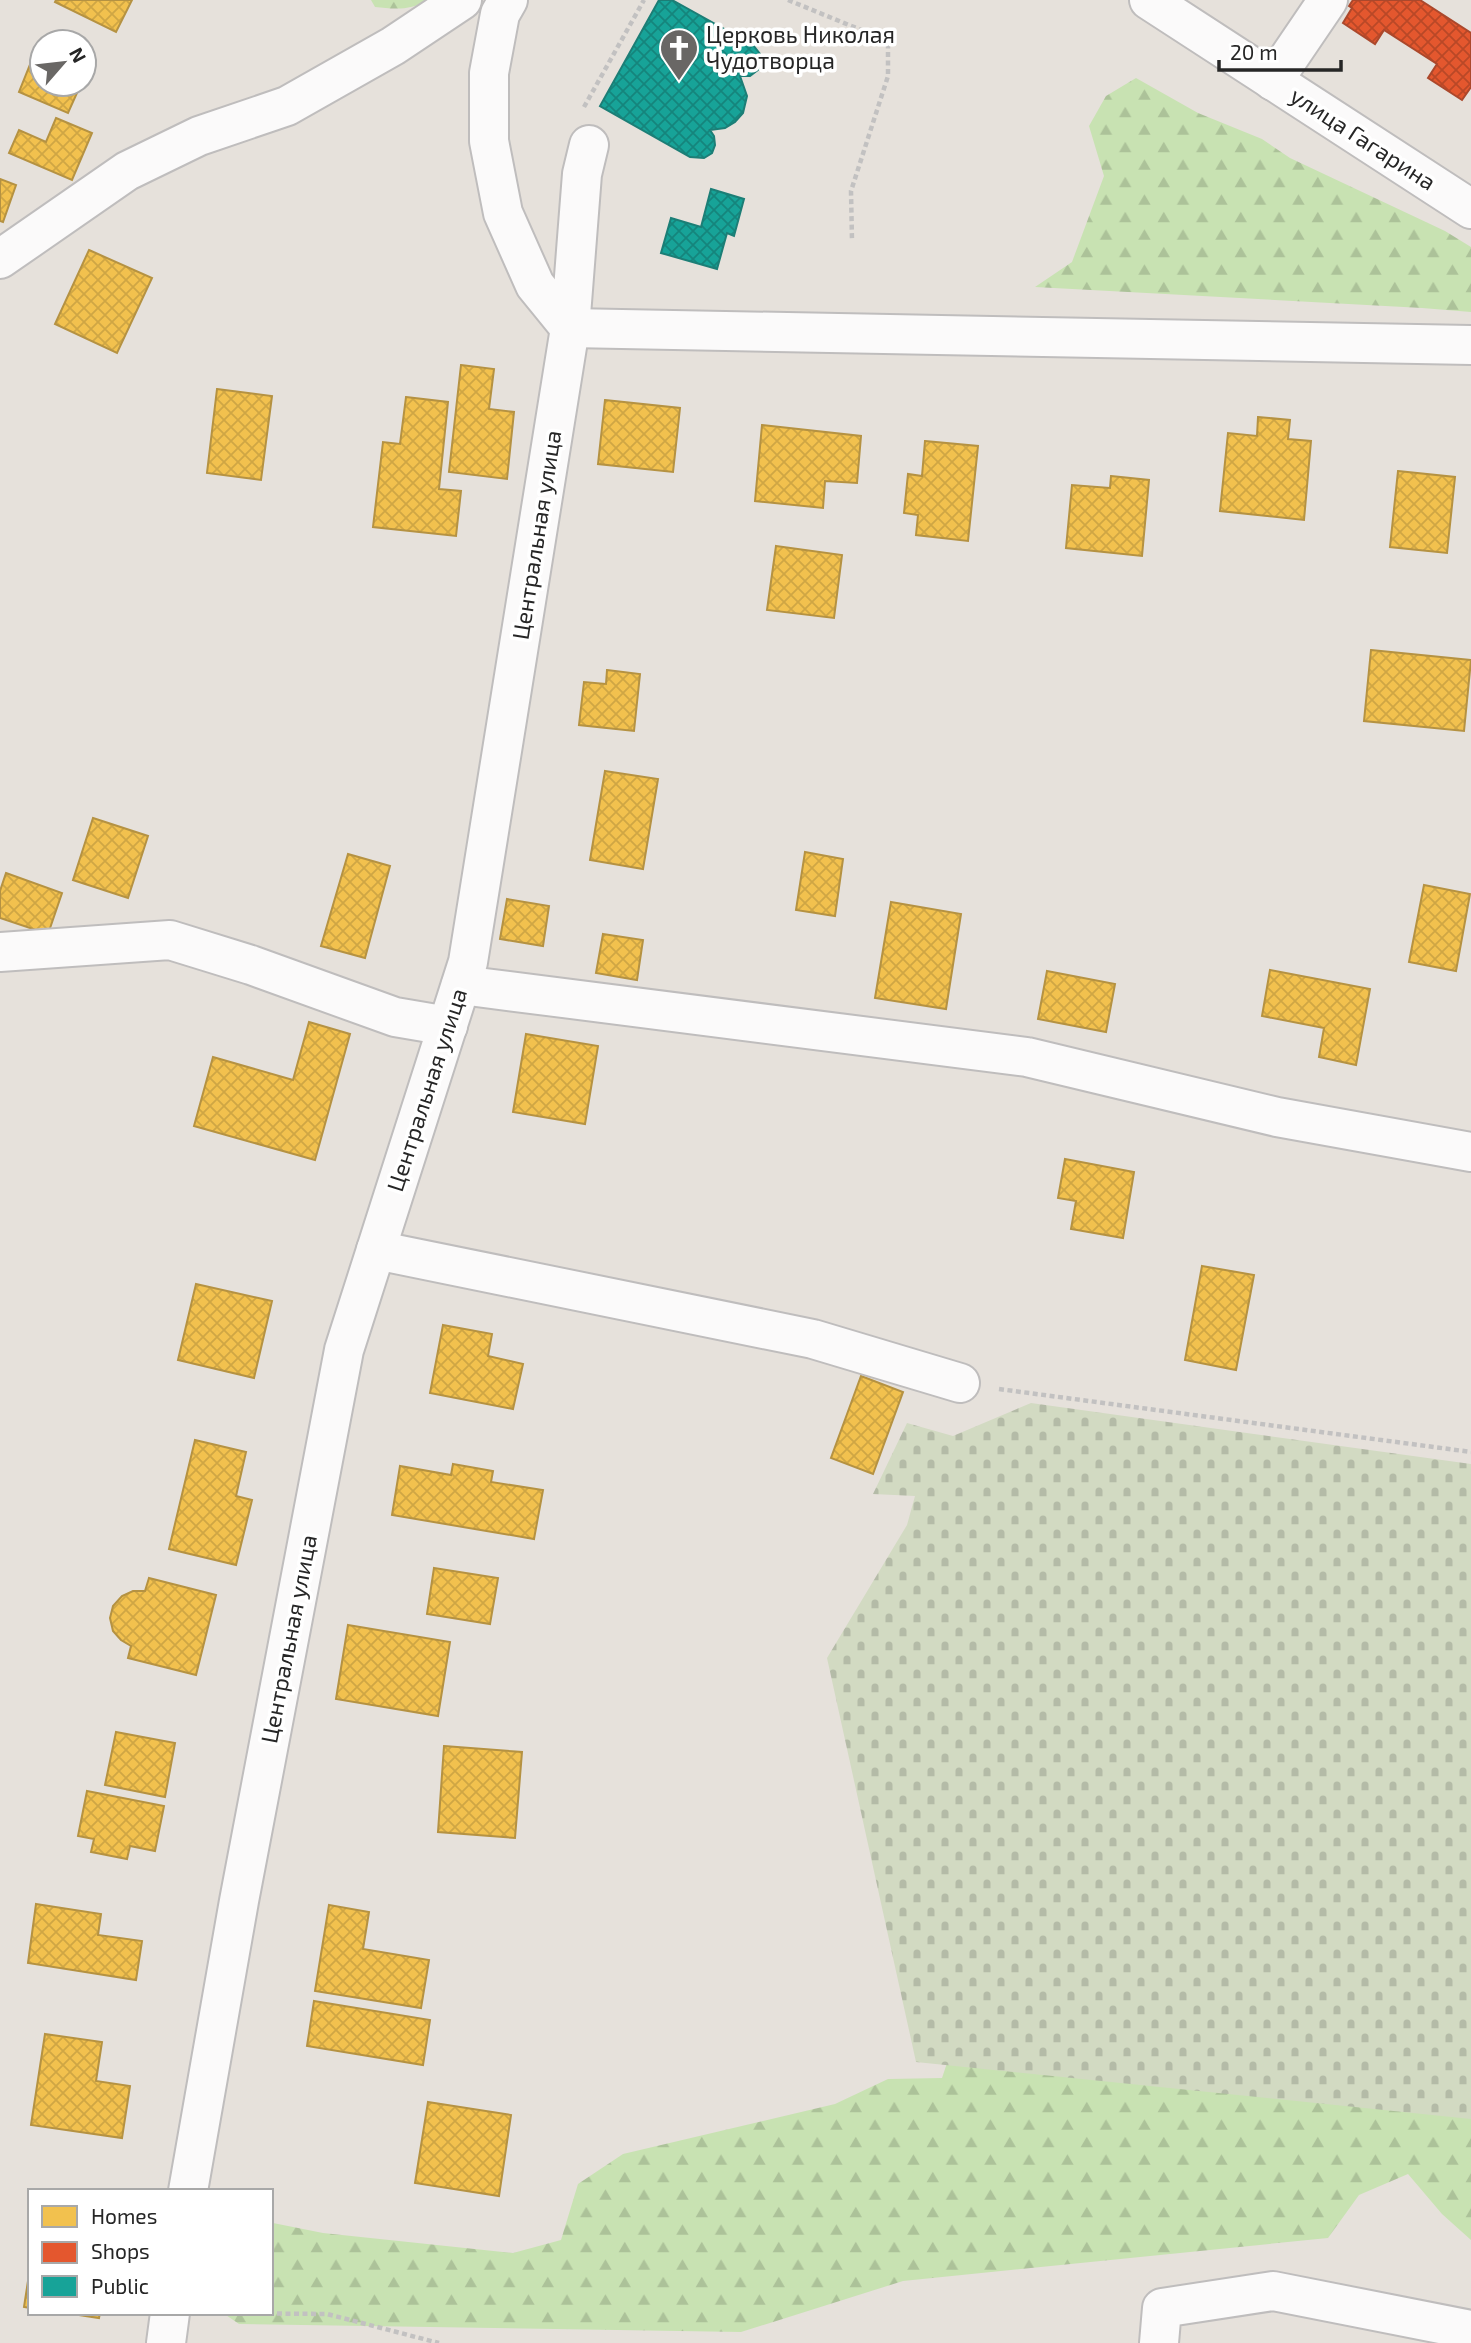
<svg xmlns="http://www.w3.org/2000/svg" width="1471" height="2343" font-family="'Exo 2',sans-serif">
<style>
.forest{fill:url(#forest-firs)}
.cemetery{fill:url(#cemetery-stones)}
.homes{fill:url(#homes-cross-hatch);stroke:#b59242;stroke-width:2}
.shops{fill:url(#shops-cross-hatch);stroke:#ab482c;stroke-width:2}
.public{fill:url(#public-cross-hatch);stroke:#1c7e76;stroke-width:2}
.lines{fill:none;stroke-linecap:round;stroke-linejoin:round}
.minor-casing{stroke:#bfbdbd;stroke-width:42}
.path{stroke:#c2c1c1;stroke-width:4.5;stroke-dasharray:5 3.5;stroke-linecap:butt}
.minor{stroke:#fbfafa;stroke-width:38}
.labels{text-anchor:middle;stroke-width:7;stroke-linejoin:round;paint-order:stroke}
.poi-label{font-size:23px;fill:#262626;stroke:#fff;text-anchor:start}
.street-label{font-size:23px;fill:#262626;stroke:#fff}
</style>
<defs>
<pattern id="forest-firs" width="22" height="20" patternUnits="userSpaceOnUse" patternTransform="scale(1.75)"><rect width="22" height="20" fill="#c8e2b2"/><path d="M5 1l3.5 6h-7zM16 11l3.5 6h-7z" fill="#acc299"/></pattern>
<pattern id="cemetery-stones" width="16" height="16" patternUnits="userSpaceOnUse" patternTransform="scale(1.75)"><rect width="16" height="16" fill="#d2dac2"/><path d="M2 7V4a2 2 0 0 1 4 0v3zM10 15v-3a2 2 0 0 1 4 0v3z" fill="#b4bba7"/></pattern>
<pattern id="homes-cross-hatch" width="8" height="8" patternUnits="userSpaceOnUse" patternTransform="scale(1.75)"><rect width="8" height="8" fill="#f2c14e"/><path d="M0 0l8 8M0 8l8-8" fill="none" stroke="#cfa644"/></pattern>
<pattern id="shops-cross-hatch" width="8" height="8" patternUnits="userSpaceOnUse" patternTransform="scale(1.75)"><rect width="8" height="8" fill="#e4572e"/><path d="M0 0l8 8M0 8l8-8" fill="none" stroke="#b94827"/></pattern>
<pattern id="public-cross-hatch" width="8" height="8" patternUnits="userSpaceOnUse" patternTransform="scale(1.75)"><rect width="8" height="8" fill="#17a398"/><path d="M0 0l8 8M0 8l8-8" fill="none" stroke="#15857c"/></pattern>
</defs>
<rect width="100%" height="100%" fill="#e6e1db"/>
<g class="forest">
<path d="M 371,0 L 426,0 C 412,11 393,9 375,7 Z"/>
<path d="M 1136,78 L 1198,113 L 1262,139 L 1290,158 L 1445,231 L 1471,247 L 1471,312 L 1422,308 L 1035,287 L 1072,262 L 1104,176 L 1089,126 L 1106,96 Z"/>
<path d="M 1471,1503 L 1471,2240 L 1442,2214 L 1408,2174 L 1359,2195 L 1328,2238 L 903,2281 L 741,2332 L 239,2324 L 223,2313 L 271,2313 L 271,2225 L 273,2223 L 323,2233 L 513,2253 L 561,2240 L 578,2184 L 623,2154 L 835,2104 L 888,2079 L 942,2078 L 951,2051 Z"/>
</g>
<path class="cemetery" d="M 1031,1403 L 1471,1464 L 1471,2119 L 916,2062 L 827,1658 L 907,1525 L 915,1496 L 873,1494 L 907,1423 L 953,1436 Z"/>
<g class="homes">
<path d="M 56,0 L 132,0 L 116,32 L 55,2 Z"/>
<path d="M 31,62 L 42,66 L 42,84 L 81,84 L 68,113 L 19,92 Z"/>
<path d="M 56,118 L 92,133 L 72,180 L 9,153 L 19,130 L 46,142 Z"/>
<path d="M 0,179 L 16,185 L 3,222 L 0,221 Z"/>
<path d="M 89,250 L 152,278 L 117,353 L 55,324 Z"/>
<path d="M 461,365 L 494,369 L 489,409 L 514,412 L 507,479 L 449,472 Z"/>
<path d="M 217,389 L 272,396 L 261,480 L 207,473 Z"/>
<path d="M 406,397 L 448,402 L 439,489 L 461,491 L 456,536 L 373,527 L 383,442 L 400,444 Z"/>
<path d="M 605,400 L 680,408 L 673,472 L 598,464 Z"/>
<path d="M 1258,417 L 1290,420 L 1288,439 L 1311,441 L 1304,520 L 1220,511 L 1228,433 L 1257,436 Z"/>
<path d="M 762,425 L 861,436 L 857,483 L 825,481 L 823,508 L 755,501 Z"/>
<path d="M 925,441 L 978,446 L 968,541 L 916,535 L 918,515 L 904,513 L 908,474 L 922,476 Z"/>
<path d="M 1398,471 L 1455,477 L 1447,553 L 1390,547 Z"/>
<path d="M 1111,476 L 1149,480 L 1142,556 L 1066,548 L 1072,485 L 1110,488 Z"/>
<path d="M 776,546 L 842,555 L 834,618 L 767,610 Z"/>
<path d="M 1371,650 L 1471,660 L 1464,731 L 1364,721 Z"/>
<path d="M 607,670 L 640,674 L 634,731 L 579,725 L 584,682 L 606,684 Z"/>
<path d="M 605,771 L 658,779 L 643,869 L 590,860 Z"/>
<path d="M 93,818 L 148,836 L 128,898 L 73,880 Z"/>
<path d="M 805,852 L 843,859 L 835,916 L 796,910 Z"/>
<path d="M 348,854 L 390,866 L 365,958 L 321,946 Z"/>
<path d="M 6,873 L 62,893 L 48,934 L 0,918 L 0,891 Z"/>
<path d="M 1424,885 L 1470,894 L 1456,971 L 1409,962 Z"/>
<path d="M 507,899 L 549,906 L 543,946 L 500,939 Z"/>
<path d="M 891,902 L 961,914 L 946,1009 L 875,998 Z"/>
<path d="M 603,934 L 643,940 L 637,980 L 596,973 Z"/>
<path d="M 1270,970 L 1370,989 L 1356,1065 L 1319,1057 L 1324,1028 L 1262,1016 Z"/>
<path d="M 1047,971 L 1115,984 L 1106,1032 L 1038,1019 Z"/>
<path d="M 309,1022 L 350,1034 L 315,1160 L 194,1126 L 213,1057 L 293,1080 Z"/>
<path d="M 526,1034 L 598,1046 L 585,1124 L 513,1112 Z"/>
<path d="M 1065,1159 L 1134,1172 L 1123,1238 L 1071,1229 L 1076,1201 L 1058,1198 Z"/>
<path d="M 1202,1266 L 1254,1275 L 1236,1370 L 1185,1360 Z"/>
<path d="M 196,1284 L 272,1301 L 254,1378 L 178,1360 Z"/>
<path d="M 443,1325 L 492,1334 L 488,1356 L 523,1364 L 513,1409 L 430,1393 Z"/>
<path d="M 861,1376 L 903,1392 L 873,1474 L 831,1458 Z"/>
<path d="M 195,1440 L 246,1452 L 236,1496 L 252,1500 L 236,1565 L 169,1549 Z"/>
<path d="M 453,1464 L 493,1471 L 491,1482 L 543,1490 L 534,1539 L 392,1515 L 400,1466 L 451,1475 Z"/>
<path d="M 434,1568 L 498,1578 L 490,1624 L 427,1614 Z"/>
<path d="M 149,1578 L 216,1595 L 196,1675 L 128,1658 L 131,1646 L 121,1640 L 113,1631 L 110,1618 L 113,1606 L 122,1596 L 133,1591 L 145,1591 Z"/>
<path d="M 348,1625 L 450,1642 L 438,1716 L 336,1699 Z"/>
<path d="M 116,1732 L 175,1743 L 165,1797 L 105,1785 Z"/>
<path d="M 444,1746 L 522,1752 L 515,1838 L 438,1832 Z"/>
<path d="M 87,1791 L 164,1806 L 155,1851 L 130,1846 L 127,1859 L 91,1852 L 94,1839 L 78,1836 Z"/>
<path d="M 36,1904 L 101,1914 L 98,1935 L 142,1941 L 136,1980 L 28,1963 Z"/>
<path d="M 329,1905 L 369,1912 L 363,1949 L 429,1960 L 421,2008 L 315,1991 Z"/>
<path d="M 314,2001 L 430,2020 L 423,2065 L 307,2046 Z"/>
<path d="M 45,2034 L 102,2042 L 96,2081 L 130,2086 L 122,2138 L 31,2125 Z"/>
<path d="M 428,2102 L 511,2115 L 499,2196 L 415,2183 Z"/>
<path d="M 30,2268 L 30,2308 L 24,2307 Z"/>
<path d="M 66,2313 L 100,2313 L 99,2318 Z"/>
</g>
<path class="shops" d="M 1353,0 L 1420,0 L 1471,33 L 1471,87 L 1462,100 L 1428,78 L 1437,64 L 1384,30 L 1375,44 L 1343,23 L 1352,8 L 1349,6 Z"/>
<g class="public">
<path d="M 659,0 L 672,0 L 753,45 L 760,54 L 761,62 L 758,70 L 750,76 L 740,76 L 747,96 L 743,113 L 735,122 L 725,128 L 710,130 L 714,136 L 715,145 L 712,153 L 704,158 L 690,157 L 600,106 Z"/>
<path d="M 711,189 L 744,199 L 734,236 L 727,233 L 717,269 L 661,253 L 671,218 L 701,227 Z"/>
</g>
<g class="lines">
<defs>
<g id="minor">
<path d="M 508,0 L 500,14 L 489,73 L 489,141 L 503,213 L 535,285 L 570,328"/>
<path d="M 1149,0 L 1471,209"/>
<path d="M 1273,81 L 1328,0"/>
<path d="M 0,259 L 127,171 L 199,136 L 287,106 L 393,46 L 462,0"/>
<path d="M 570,328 L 1471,345"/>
<path d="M 0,952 L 170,940 L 251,965 L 395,1017 L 448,1026"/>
<path d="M 461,985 L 1027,1057 L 1277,1117 L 1471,1152"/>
<path d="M 376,1250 L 813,1339 L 960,1383"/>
<path d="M 188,2191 L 239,1901 L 344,1350 L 468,962 L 570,328 L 582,174 L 589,145"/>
<path d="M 166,2343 L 170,2313"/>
<path d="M 1159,2343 L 1162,2308 L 1273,2291 L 1471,2330"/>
</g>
</defs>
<use href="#minor" class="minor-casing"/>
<g class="path">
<path d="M 788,0 L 888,41 L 888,76 L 851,191 L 852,241"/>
<path d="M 584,107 L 644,0"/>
<path d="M 999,1389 L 1471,1452"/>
<path d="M 209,2313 L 327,2314 L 439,2343"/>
</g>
<use href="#minor" class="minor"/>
</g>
<defs>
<symbol id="church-pin" viewBox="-11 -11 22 30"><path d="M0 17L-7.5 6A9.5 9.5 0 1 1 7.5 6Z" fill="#696765" stroke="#fff"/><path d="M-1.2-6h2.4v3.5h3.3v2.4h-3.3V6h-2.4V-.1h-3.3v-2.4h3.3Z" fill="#fff"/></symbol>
</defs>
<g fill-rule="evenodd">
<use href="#church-pin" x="657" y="26" width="44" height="60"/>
</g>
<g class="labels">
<g class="poi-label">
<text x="706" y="43">Церковь Николая<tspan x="706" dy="26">Чудотворца</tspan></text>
</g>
<g class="street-label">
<text transform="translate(1363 139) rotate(33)" y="8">улица Гагарина</text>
<text transform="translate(537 535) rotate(-81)" y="8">Центральная улица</text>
<text transform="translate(427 1090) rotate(-72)" y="8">Центральная улица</text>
<text transform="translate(289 1639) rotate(-79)" y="8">Центральная улица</text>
</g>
</g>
<rect x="28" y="2189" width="245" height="126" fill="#ffffff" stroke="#a8a8a8" stroke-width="2"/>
<rect x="42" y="2206" width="35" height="21" fill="#f2c14e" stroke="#a8a8a8" stroke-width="2"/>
<text x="91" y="2224" font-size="21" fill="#262626">Homes</text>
<rect x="42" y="2242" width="35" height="21" fill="#e4572e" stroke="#a8a8a8" stroke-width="2"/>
<text x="91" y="2259" font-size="21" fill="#262626">Shops</text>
<rect x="42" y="2276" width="35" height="21" fill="#17a398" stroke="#a8a8a8" stroke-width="2"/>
<text x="91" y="2294" font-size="21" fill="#262626">Public</text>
<g transform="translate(63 63) rotate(62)"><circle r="33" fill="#ffffff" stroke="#a8a8a8" stroke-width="2"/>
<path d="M0-5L12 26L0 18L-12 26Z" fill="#696765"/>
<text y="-10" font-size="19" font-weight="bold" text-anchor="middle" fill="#262626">N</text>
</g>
<path d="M1219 60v10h122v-10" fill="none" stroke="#262626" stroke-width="3.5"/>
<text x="1230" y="60" font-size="21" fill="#262626" stroke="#ffffff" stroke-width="5" paint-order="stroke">20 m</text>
</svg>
